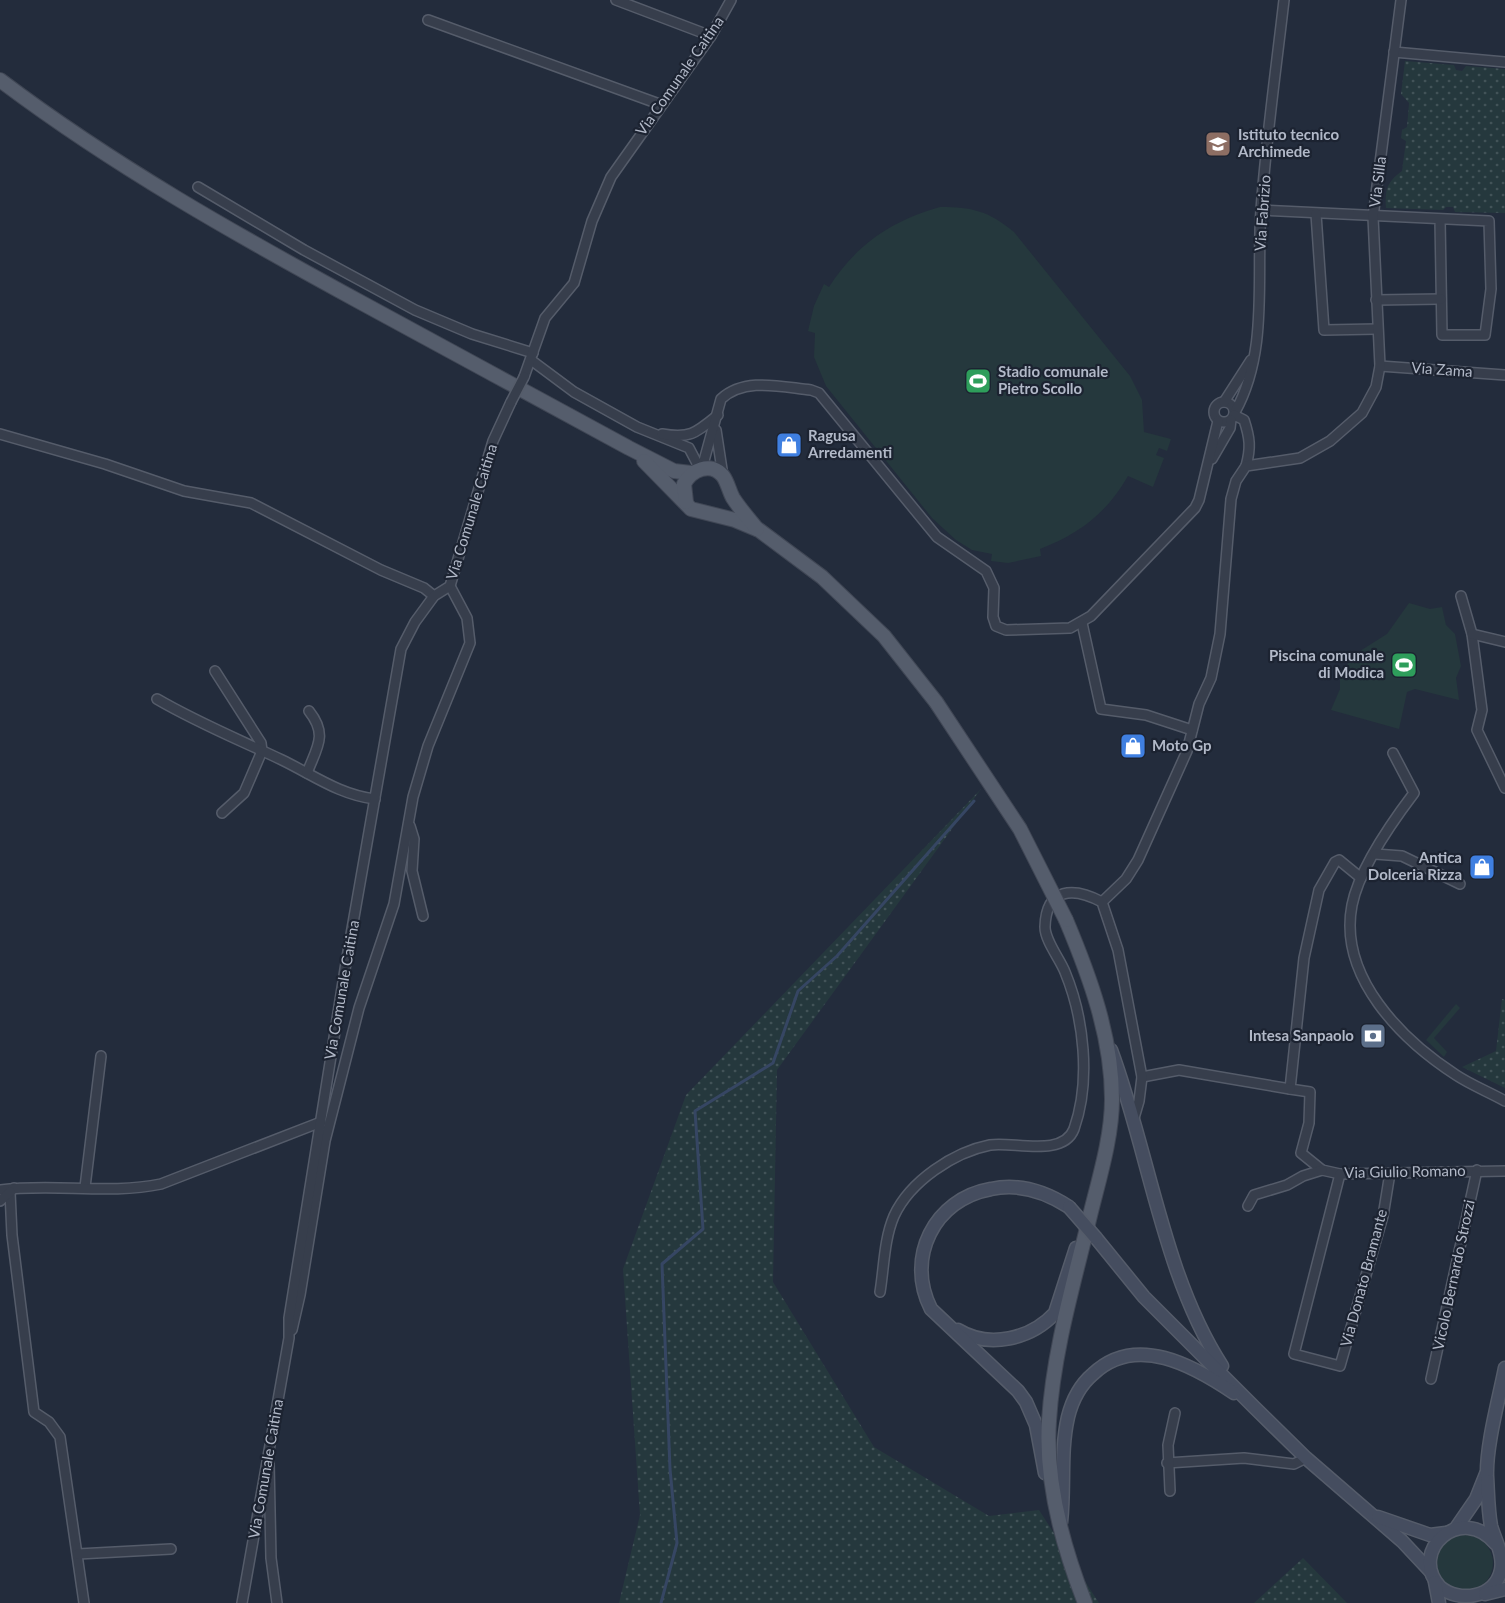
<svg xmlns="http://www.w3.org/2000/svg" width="1505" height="1603" font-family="Lato,sans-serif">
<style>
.grass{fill:url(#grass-dots)}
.garden{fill:#25383d}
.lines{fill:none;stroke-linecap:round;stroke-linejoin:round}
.stream{stroke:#364663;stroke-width:3}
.street-casing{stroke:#555c6a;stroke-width:12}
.secondary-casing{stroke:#555c6a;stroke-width:15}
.primary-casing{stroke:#404755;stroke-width:16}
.street{stroke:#373e4c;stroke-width:9}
.secondary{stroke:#454d5f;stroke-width:12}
.primary{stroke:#555d6c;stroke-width:14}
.street-bridge-casing{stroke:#555c6a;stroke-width:12;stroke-linecap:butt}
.secondary-bridge-casing{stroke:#555c6a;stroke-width:15;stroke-linecap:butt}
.primary-bridge-casing{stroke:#404755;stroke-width:16;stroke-linecap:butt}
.street-bridge{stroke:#373e4c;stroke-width:9}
.secondary-bridge{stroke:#454d5f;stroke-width:12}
.primary-bridge{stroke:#555d6c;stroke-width:14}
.labels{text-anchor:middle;stroke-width:4.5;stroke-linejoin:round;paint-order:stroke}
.street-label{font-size:15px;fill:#b2b9c8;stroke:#1c2331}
.poi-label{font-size:15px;font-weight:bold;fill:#b2b9c8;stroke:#1c2331;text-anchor:start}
</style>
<defs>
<pattern id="grass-dots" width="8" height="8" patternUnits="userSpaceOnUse" patternTransform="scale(1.5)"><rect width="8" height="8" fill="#25383d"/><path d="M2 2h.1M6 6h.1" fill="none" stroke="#425358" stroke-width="1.8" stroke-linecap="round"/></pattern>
</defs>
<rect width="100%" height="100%" fill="#232c3c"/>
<g class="grass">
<path d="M 1405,61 L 1454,65 L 1456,70 L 1462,71 L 1466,66 L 1505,69 L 1505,213 L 1455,212 L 1453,207 L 1446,207 L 1443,210 L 1386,208 C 1385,189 1387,182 1402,171 L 1406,141 L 1401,138 L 1402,130 L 1407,127 L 1409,103 L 1401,94 Z"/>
<path d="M 981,789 L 777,1070 L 773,1282 L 874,1447 L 989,1516 L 1039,1510 L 1099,1603 L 619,1603 L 640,1515 L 623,1269 L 686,1095 Z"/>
<path d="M 1502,999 L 1505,1000 L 1505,1088 L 1462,1067 L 1496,1051 Z"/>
<path d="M 1303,1558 L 1347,1603 L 1254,1603 Z"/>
</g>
<g class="garden">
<path d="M 940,207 C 972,207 989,211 1014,232 L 1130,376 L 1142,400 L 1144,432 L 1171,439 L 1167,451 L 1159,448 L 1156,455 L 1164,458 L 1153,487 L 1128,476 C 1107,513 1079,534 1040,549 L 1041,556 L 1008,563 L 991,561 L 992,554 L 972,550 L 956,540 L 932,518 L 826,386 L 814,357 L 815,333 L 808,331 L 814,306 L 824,284 L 829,287 C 857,244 891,221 940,207 Z"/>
<path d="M 1409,603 L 1430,609 L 1442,607 L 1446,625 L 1455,634 L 1461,666 L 1456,678 L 1459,700 L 1415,689 L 1407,692 L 1399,729 L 1331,710 L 1340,689 L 1340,679 L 1345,667 L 1360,651 L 1387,634 Z"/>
<path d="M 1456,1004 L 1460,1008 L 1434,1038 L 1447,1052 L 1444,1057 L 1426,1040 Z"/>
<circle cx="1465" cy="1563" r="28"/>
</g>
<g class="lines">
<path class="stream" d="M 661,1603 L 677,1543 L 670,1469 L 662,1264 L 703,1229 L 695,1111 L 773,1063 L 798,991 L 837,956 L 974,801"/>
<defs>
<g id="street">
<path d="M 616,0 L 711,36"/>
<path d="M 428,20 L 662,105"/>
<path d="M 1394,52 L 1505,62"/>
<path d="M 198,187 L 304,250 L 415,310 L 472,334 L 533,353"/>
<path d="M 1261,210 L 1489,221 L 1491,289 L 1485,335 L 1442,335 L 1440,219"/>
<path d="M 1316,214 L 1324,330 L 1377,329"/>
<path d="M 1376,300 L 1441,299"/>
<path d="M 531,360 L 574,392 L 637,427 L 689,448 L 700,469"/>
<path d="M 1380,366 L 1505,375"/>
<path d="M 524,377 L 545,318 L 574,283 L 592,221 L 611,177 L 711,36 L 731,0"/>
<circle cx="1224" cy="412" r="10"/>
<path d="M 1224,402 L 1251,360"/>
<path d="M 1235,412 C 1269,351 1256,277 1261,210 C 1266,140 1276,70 1284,0"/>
<path d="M 1234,415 L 1244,420 C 1250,438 1251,448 1246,466"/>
<path d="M 716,430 L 723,476"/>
<path d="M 0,434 L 105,464 L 184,491 L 251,503 L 381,570 L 424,588 L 434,596"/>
<path d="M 662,434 C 690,439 696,433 718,415"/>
<path d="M 1212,459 L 1230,428 L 1231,420"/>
<path d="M 702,468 L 721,399 C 745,377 781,387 811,390 L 819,393 L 937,537 L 986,571 L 994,588 L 993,617 L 996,626 L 1006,630 L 1070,628 L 1091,616 L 1195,508 L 1199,500 L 1218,421"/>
<path d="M 1461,596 L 1472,634 L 1482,710 L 1477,730 L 1505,788"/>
<path d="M 1082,623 L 1101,709 L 1146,715 L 1192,730"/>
<path d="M 1472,634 L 1505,642"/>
<path d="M 215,671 L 261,743 L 262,751 L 244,793 L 222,813"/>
<path d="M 157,699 C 198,723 240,740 282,760 C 313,775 340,795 375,799"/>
<path d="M 1393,753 L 1414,793 C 1392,822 1359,870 1352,905 C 1338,977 1402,1040 1456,1075 C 1471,1085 1489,1092 1505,1101"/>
<path d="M 307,773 C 317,747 328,735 309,711"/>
<path d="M 410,826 L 414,839 L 412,871 L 423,916"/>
<path d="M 1375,854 L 1402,856 L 1460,884"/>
<path d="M 1361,878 L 1339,860 L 1335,862 L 1319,890 L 1304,958 L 1290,1089 L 1310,1092 L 1309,1123 L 1301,1153 L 1322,1170 L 1340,1174 L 1505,1171"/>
<path d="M 1102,902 L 1126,879 L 1138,860 L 1187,751 L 1199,704 L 1211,678 L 1220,634 L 1231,499 L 1236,481 L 1246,466 L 1300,458 L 1330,441 L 1362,413 L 1376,387 L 1380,366 L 1373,217 L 1401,0"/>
<path d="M 1142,1077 L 1179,1070 L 1290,1089"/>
<path d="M 1340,1174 L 1294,1354 L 1340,1366 L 1383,1216 L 1390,1173"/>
<path d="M 85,1187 L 101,1056"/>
<path d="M 14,1188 L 10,1192 L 12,1235 L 34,1412 L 49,1422 L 60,1437 L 84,1603"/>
<path d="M 0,1190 C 54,1183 109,1195 161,1184 L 321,1122"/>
<path d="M 0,1201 L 10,1192"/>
<path d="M 1248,1206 L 1254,1195 L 1287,1185 L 1303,1176 L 1322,1170"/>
<path d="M 880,1292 C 884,1268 884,1239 894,1216 C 910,1181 954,1152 990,1145 C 1012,1141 1063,1158 1074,1129 C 1091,1081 1084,1018 1065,972 C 1060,959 1045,941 1045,927 C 1046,887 1074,887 1102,902 L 1118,950 L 1142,1077 L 1139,1101 L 1134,1118"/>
<path d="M 292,1330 L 300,1295 L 325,1141 L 359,1008 L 394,904 L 413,797 L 428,746 L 470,643 L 467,618 L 450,586"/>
<path d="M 1431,1379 L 1477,1170"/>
<path d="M 269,1463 L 271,1558 L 277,1603"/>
<path d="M 1167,1463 L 1244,1458 L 1294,1464 L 1306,1458"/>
<path d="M 1170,1491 L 1168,1445 L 1175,1413"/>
<path d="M 78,1554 L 171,1549"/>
<path d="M 242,1603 L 289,1338 L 289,1318 L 346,963 L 401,649 L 415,622 L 434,596 L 450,586 L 493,441 L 511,402"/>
</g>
<g id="secondary">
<path d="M 1111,1050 C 1149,1152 1163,1275 1222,1366"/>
<path d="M 1096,1238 L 1144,1297 L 1254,1407 L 1306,1458 L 1402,1541 L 1431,1572"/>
<path d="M 958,1330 C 989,1349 1031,1339 1055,1313 L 1076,1248"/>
<path d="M 1045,1473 L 1036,1425 L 1026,1402 L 1018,1391 L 931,1309 C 905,1258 934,1199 991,1189 C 1019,1183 1046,1192 1069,1207"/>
<path d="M 1378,1517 L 1430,1535 L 1446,1533"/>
<path d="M 1061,1522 C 1065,1487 1060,1452 1068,1417 C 1072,1401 1080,1385 1093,1374 C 1136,1333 1194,1366 1234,1393"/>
<path d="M 1456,1528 L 1476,1499 L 1486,1474"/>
<path d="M 1496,1544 C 1462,1502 1407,1551 1440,1587 C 1459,1603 1495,1598 1501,1570 C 1504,1555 1495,1540 1491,1526 C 1488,1510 1488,1492 1487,1476 C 1486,1445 1499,1399 1505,1368"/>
<path d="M 1435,1582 L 1439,1603"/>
<path d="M 1485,1594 L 1505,1589"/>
</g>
<g id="primary">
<path d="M 0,80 C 114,166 237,235 362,303 C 451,351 540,400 629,448 L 674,471 L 691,473"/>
<path d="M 644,461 L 691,509 L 735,520 L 759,530 L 822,577 L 884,636 L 936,702"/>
<path d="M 686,502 L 684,484 C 691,470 711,461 723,476 C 728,483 729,491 733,498 C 740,509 749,519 757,529"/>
<path d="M 1066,920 C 1090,977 1112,1037 1112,1099 C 1112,1140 1097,1185 1088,1224 C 1072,1289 1053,1355 1049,1421 C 1045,1482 1063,1547 1085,1603"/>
</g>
</defs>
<use href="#street" class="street-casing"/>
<use href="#secondary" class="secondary-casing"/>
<use href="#primary" class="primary-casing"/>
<use href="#street" class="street"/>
<use href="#secondary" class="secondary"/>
<use href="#primary" class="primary"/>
<defs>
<path id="street-bridge" d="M 511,402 L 524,377"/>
<path id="secondary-bridge" d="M 1069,1207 L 1096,1238"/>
<path id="primary-bridge" d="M 936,702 L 1020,829 L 1066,920"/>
</defs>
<use href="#street-bridge" class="street-bridge-casing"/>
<use href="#secondary-bridge" class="secondary-bridge-casing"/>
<use href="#primary-bridge" class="primary-bridge-casing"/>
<use href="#street-bridge" class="street-bridge"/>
<use href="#secondary-bridge" class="secondary-bridge"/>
<use href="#primary-bridge" class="primary-bridge"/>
</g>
<defs>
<symbol id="school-square" viewBox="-11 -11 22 22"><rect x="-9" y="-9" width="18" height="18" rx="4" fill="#8d6e63" stroke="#1c2331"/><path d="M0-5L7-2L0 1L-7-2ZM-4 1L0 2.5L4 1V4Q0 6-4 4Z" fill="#fff"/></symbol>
<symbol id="stadium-square" viewBox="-11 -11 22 22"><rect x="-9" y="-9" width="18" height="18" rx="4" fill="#2e9e5b" stroke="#1c2331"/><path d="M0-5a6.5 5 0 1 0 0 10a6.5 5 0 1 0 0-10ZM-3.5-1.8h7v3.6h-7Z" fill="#fff"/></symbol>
<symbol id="shop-square" viewBox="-11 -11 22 22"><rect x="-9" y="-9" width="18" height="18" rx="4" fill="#3f7fe0" stroke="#1c2331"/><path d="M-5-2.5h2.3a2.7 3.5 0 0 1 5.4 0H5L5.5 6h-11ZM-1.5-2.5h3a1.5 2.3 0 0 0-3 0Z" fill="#fff"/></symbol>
<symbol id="bank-square" viewBox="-11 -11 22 22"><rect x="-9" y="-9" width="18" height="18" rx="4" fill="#5c6f8a" stroke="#1c2331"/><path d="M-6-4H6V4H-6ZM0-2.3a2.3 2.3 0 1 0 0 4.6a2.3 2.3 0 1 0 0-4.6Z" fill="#fff"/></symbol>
</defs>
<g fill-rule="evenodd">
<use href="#school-square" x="1203" y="129" width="30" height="30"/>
<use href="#stadium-square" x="963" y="366" width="30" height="30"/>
<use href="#shop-square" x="774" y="430" width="30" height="30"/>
<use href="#stadium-square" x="1389" y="650" width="30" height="30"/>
<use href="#shop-square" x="1118" y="731" width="30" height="30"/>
<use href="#shop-square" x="1467" y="852" width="30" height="30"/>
<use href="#bank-square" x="1358" y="1021" width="30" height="30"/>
</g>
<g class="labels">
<g class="street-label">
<text transform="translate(680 76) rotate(-55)" y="5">Via Comunale Caitina</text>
<text transform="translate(1378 182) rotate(-83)" y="5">Via Silla</text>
<text transform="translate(1263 213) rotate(-86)" y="5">Via Fabrizio</text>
<text transform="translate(1442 370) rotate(4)" y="5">Via Zama</text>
<text transform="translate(472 512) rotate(-73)" y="5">Via Comunale Caitina</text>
<text transform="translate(342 990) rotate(-80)" y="5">Via Comunale Caitina</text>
<text transform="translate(1405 1172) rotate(-1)" y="5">Via Giulio Romano</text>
<text transform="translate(1454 1275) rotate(-78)" y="5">Vicolo Bernardo Strozzi</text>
<text transform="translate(1364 1278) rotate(-75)" y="5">Via Donato Bramante</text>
<text transform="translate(266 1469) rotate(-80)" y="5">Via Comunale Caitina</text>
</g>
<g class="poi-label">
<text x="1238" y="140">Istituto tecnico<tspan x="1238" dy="17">Archimede</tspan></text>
<text x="998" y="377">Stadio comunale<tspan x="998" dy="17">Pietro Scollo</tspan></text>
<text x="808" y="441">Ragusa<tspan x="808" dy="17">Arredamenti</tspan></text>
<text x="1384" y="661" text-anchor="end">Piscina comunale<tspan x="1384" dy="17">di Modica</tspan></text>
<text x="1152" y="751">Moto Gp</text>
<text x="1462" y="863" text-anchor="end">Antica<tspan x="1462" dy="17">Dolceria Rizza</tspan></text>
<text x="1354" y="1041" text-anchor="end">Intesa Sanpaolo</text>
</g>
</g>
</svg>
